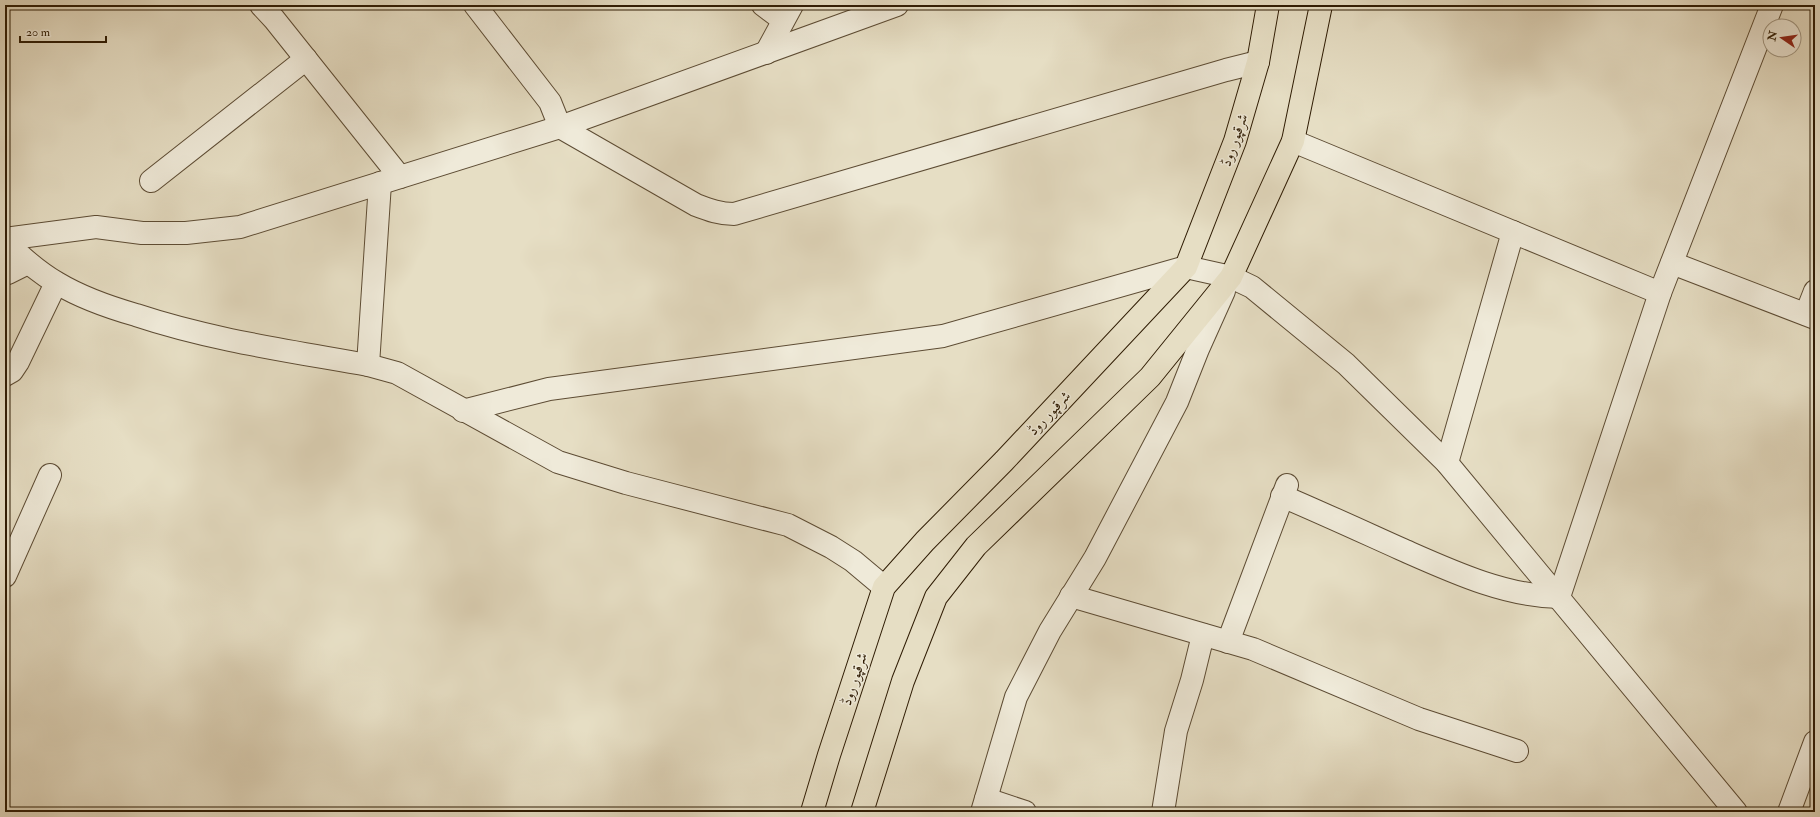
<svg xmlns="http://www.w3.org/2000/svg" width="1820" height="817" font-family="'IM FELL Double Pica',Amiri,serif">
<style>
.lines{fill:none;stroke-linecap:round;stroke-linejoin:round}
.minor-casing{stroke:#5d4c34;stroke-width:24}
.tertiary-casing{stroke:#5d4c34;stroke-width:24}
.primary-casing{stroke:#2f1c04;stroke-width:24}
.minor{stroke:#efead9;stroke-width:22}
.tertiary{stroke:#efead9;stroke-width:22}
.primary{stroke:#e6dec4;stroke-width:22}
.labels{text-anchor:middle;stroke-width:3;stroke-linejoin:round;paint-order:stroke}
.street-label{font-size:15px;fill:#2f1c04;stroke:#efead9}
</style>
<rect width="100%" height="100%" fill="#e6dec4"/>
<filter id="stains"><feTurbulence type="fractalNoise" baseFrequency=".005" numOctaves="4"/><feColorMatrix values="0 0 0 0 .2 0 0 0 0 .09 0 0 0 0 .02 0 0 0 .5 -.17"/></filter>
<radialGradient id="worn" r=".72"><stop offset=".6" stop-color="#630" stop-opacity="0"/><stop offset="1" stop-color="#630" stop-opacity=".3"/></radialGradient>
<g class="lines">
<defs>
<g id="minor">
<path d="M 261,5 L 274,19 L 400,177"/>
<path d="M 475,5 L 550,102 L 560,127 L 696,205 C 709,210 720,214 734,214 L 1226,70 L 1258,62"/>
<path d="M 763,5 L 783,20"/>
<path d="M 766,53 L 792,5"/>
<path d="M 1293,141 L 1660,293"/>
<path d="M 151,181 L 306,59"/>
<path d="M 380,183 L 368,365 L 397,373 L 558,462 L 626,483 L 788,525 L 831,547 L 853,561 L 884,587"/>
<path d="M 5,241 C 21,257 38,272 57,283 C 82,298 108,307 136,315 C 211,340 290,351 368,365"/>
<path d="M 1672,263 L 1815,318"/>
<path d="M 5,272 L 8,273 L 28,263"/>
<path d="M 1806,314 L 1815,291"/>
<path d="M 5,375 L 12,371 L 18,362 L 56,283"/>
<path d="M 463,411 L 549,389 L 943,336 L 1186,267 L 1231,277 L 1252,287 L 1346,364 L 1447,463 L 1736,812"/>
<path d="M 1447,463 L 1513,232"/>
<path d="M 1282,496 C 1322,513 1361,531 1401,549 C 1451,571 1504,596 1559,597 L 1660,293 L 1772,5"/>
<path d="M 5,576 L 50,475"/>
<path d="M 1071,596 L 1253,649 L 1419,719 L 1517,751"/>
<path d="M 1228,642 L 1287,485"/>
<path d="M 986,799 L 1025,812"/>
<path d="M 982,812 L 1016,697 L 1050,631 L 1095,558 L 1177,402 L 1198,349 L 1224,291"/>
<path d="M 1163,812 L 1176,731 L 1192,680 L 1203,635"/>
<path d="M 1789,812 L 1815,742"/>
</g>
<path id="tertiary" d="M 5,239 L 96,227 L 142,233 L 186,233 L 240,227 L 560,127 L 897,5"/>
<g id="primary">
<path d="M 812,812 L 829,755 L 884,587 L 925,541 L 1004,461 L 1186,267 L 1235,141 L 1258,62 L 1268,5"/>
<path d="M 862,812 L 903,681 L 936,597 L 976,546 L 1150,377 L 1231,277 L 1293,141 L 1321,5"/>
</g>
</defs>
<use href="#minor" class="minor-casing"/>
<use href="#tertiary" class="tertiary-casing"/>
<use href="#primary" class="primary-casing"/>
<use href="#minor" class="minor"/>
<use href="#tertiary" class="tertiary"/>
<use href="#primary" class="primary"/>
</g>
<g class="labels">
<g class="street-label">
<text transform="translate(1234 140) rotate(-71)" y="5">شرقپور روڈ</text>
<text transform="translate(1049 413) rotate(-47)" y="5">شرقپور روڈ</text>
<text transform="translate(854 679) rotate(-72)" y="5">شرقپور روڈ</text>
</g>
</g>
<rect width="1820" height="817" fill="none" stroke="#e6dec4" stroke-width="20"/>
<rect x="6" y="6" width="1808" height="805" fill="none" stroke="#2f1c04" stroke-width="2"/>
<rect x="10" y="10" width="1800" height="797" fill="none" stroke="#2f1c04"/>
<g transform="translate(1782 38) rotate(283)"><circle r="19" fill="#efead9" stroke="#a29884"/>
<path d="M0-3L7 15L0 10L-7 15Z" fill="#8f2418"/>
<text y="-6" font-size="11" font-weight="bold" text-anchor="middle" fill="#2f1c04">N</text>
</g>
<path d="M20 36v6h86v-6" fill="none" stroke="#2f1c04" stroke-width="2"/>
<text x="26" y="36" font-size="12" fill="#2f1c04" stroke="#efead9" stroke-width="3" paint-order="stroke">20 m</text>
<rect width="100%" height="100%" filter="url(#stains)"/>
<rect width="100%" height="100%" fill="url(#worn)"/>
</svg>
